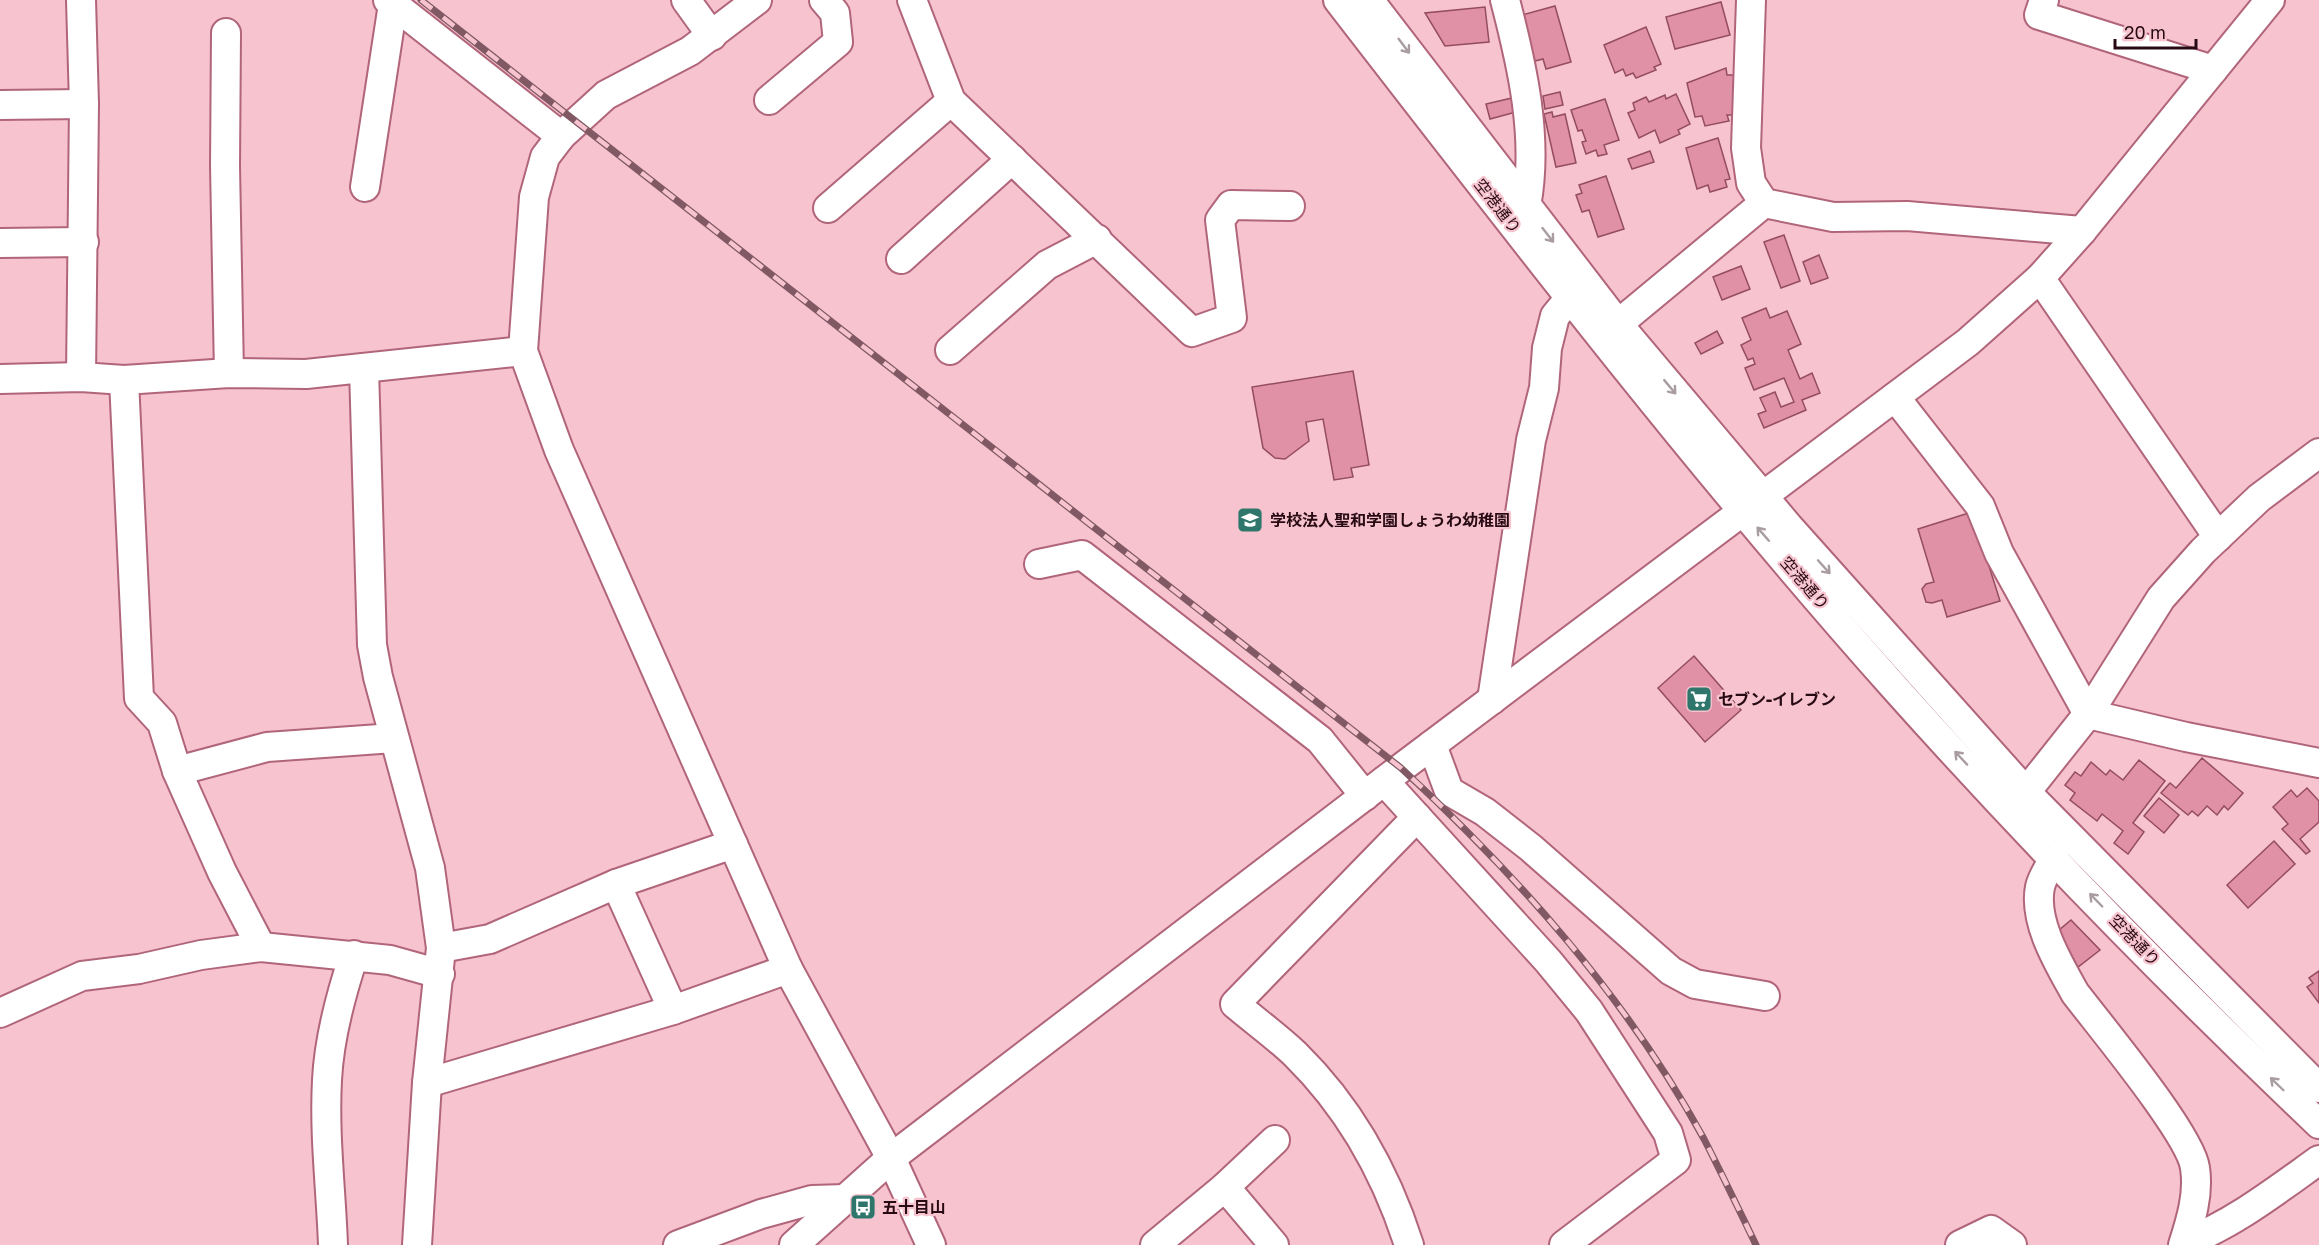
<svg xmlns="http://www.w3.org/2000/svg" width="2319" height="1245" font-family="'Golos Text','Noto Sans JP',sans-serif">
<style>
.building{fill:#e191a6;stroke:#944c60;stroke-width:1.5}
.lines{fill:none;stroke-linecap:round;stroke-linejoin:round}
.minor-casing{stroke:#b1657a;stroke-width:32}
.minor{stroke:#fff;stroke-width:28}
.rail-casing{stroke:#805964;stroke-width:7}
.rail{stroke:#f6c3cf;stroke-width:4.5;stroke-dasharray:14;stroke-linecap:butt}
.oneway{stroke:#a99da1}
.labels{text-anchor:middle;stroke-width:4.5;stroke-linejoin:round;paint-order:stroke}
.street-label{font-size:16px;fill:#280a14;stroke:#f6c3cf}
.poi-label{font-size:16px;font-weight:bold;fill:#280a14;stroke:#f6c3cf;text-anchor:start}
</style>
<rect width="100%" height="100%" fill="#f6c3cf"/>
<g class="building">
<path d="M 1721,2 L 1730,35 L 1675,49 L 1666,17 Z"/>
<path d="M 1555,6 L 1571,62 L 1546,69 L 1543,59 L 1535,61 L 1522,15 Z"/>
<path d="M 1485,7 L 1489,42 L 1445,46 L 1425,13 Z"/>
<path d="M 1646,27 L 1661,64 L 1654,67 L 1656,70 L 1636,78 L 1633,73 L 1626,76 L 1623,69 L 1615,73 L 1604,45 Z"/>
<path d="M 1726,68 L 1727,75 L 1734,75 L 1736,115 L 1727,115 L 1729,121 L 1705,126 L 1702,116 L 1695,117 L 1687,83 Z"/>
<path d="M 1560,92 L 1563,105 L 1545,109 L 1543,96 Z"/>
<path d="M 1676,94 L 1690,124 L 1678,130 L 1680,134 L 1660,143 L 1655,130 L 1639,138 L 1628,113 L 1635,110 L 1633,103 L 1646,97 L 1649,102 L 1665,95 L 1666,99 Z"/>
<path d="M 1512,98 L 1516,112 L 1490,119 L 1486,104 Z"/>
<path d="M 1605,99 L 1619,140 L 1604,145 L 1607,154 L 1598,156 L 1596,150 L 1586,154 L 1582,142 L 1586,141 L 1582,130 L 1578,131 L 1571,110 Z"/>
<path d="M 1552,112 L 1553,117 L 1565,114 L 1576,163 L 1556,167 L 1544,114 Z"/>
<path d="M 1718,138 L 1730,179 L 1725,180 L 1727,187 L 1710,192 L 1708,185 L 1697,189 L 1686,148 Z"/>
<path d="M 1650,151 L 1654,162 L 1632,169 L 1628,159 Z"/>
<path d="M 1606,176 L 1624,229 L 1598,237 L 1589,210 L 1582,212 L 1576,195 L 1582,193 L 1579,185 Z"/>
<path d="M 1784,235 L 1800,281 L 1781,288 L 1764,242 Z"/>
<path d="M 1819,255 L 1828,278 L 1811,284 L 1803,262 Z"/>
<path d="M 1741,266 L 1750,289 L 1722,300 L 1713,277 Z"/>
<path d="M 1766,308 L 1770,318 L 1787,311 L 1801,344 L 1788,350 L 1800,379 L 1812,373 L 1820,393 L 1802,400 L 1806,410 L 1764,428 L 1758,414 L 1766,411 L 1760,398 L 1775,392 L 1781,407 L 1794,402 L 1784,378 L 1754,390 L 1745,368 L 1755,364 L 1753,358 L 1748,360 L 1741,345 L 1751,340 L 1742,318 Z"/>
<path d="M 1717,331 L 1723,343 L 1701,354 L 1695,343 Z"/>
<path d="M 1353,371 L 1369,465 L 1351,468 L 1353,477 L 1334,480 L 1323,419 L 1306,422 L 1309,441 L 1285,459 L 1275,458 L 1263,448 L 1252,387 Z"/>
<path d="M 1972,512 L 2000,601 L 1947,617 L 1942,600 L 1932,603 L 1926,602 L 1922,589 L 1926,584 L 1934,582 L 1918,529 Z"/>
<path d="M 1694,656 L 1741,710 L 1705,742 L 1658,688 Z"/>
<path d="M 2202,758 L 2243,793 L 2228,810 L 2224,806 L 2217,815 L 2207,806 L 2198,816 L 2192,811 L 2188,815 L 2161,793 L 2170,783 L 2176,788 Z"/>
<path d="M 2139,760 L 2165,781 L 2133,823 L 2144,832 L 2128,854 L 2114,843 L 2123,831 L 2102,814 L 2097,821 L 2070,800 L 2075,793 L 2065,785 L 2075,772 L 2081,776 L 2091,762 L 2106,775 L 2110,770 L 2123,780 Z"/>
<path d="M 2307,788 L 2319,801 L 2319,822 L 2300,839 L 2310,851 L 2306,854 L 2282,829 L 2288,824 L 2273,807 L 2291,790 L 2297,797 Z"/>
<path d="M 2159,798 L 2179,815 L 2164,833 L 2144,816 Z"/>
<path d="M 2274,841 L 2295,864 L 2248,908 L 2227,885 Z"/>
<path d="M 2071,920 L 2100,950 L 2078,967 L 2058,931 Z"/>
<path d="M 2319,971 L 2319,1003 L 2307,987 L 2313,983 L 2309,978 Z"/>
</g>
<g class="lines">
<defs>
<g id="minor">
<path d="M 81,0 L 84,104 L 81,377"/>
<path d="M 388,0 L 561,136"/>
<path d="M 686,0 L 712,36"/>
<path d="M 757,0 L 690,51 L 606,95 L 561,136 L 545,157 L 534,197 L 523,351 L 559,450 L 788,969 L 891,1158 L 931,1245"/>
<path d="M 912,0 L 951,101 L 1192,332 L 1232,318 L 1220,220 L 1231,205 L 1290,206"/>
<path d="M 1338,0 C 1519,234 1699,468 1895,688 C 2029,838 2174,986 2319,1124"/>
<path d="M 1369,0 L 1618,324 L 1789,527 L 2026,792 L 2319,1088"/>
<path d="M 1505,0 C 1522,65 1539,139 1526,206"/>
<path d="M 1751,0 L 1746,148 L 1751,183 L 1764,203 L 1833,217 L 1907,216 L 2082,231"/>
<path d="M 2044,0 L 2039,15 L 2213,70"/>
<path d="M 226,33 L 225,166 L 229,373"/>
<path d="M 769,100 L 838,42 L 835,13 L 824,0"/>
<path d="M 0,105 L 84,104"/>
<path d="M 365,187 L 393,4"/>
<path d="M 828,208 L 951,101"/>
<path d="M 0,243 L 84,242"/>
<path d="M 901,259 L 1012,159"/>
<path d="M 2040,278 L 2218,537"/>
<path d="M 1618,324 L 1764,203"/>
<path d="M 950,350 L 1047,265 L 1097,239"/>
<path d="M 364,368 L 372,645 L 378,677 L 430,868 L 441,948 L 427,1083 L 417,1245"/>
<path d="M 0,379 L 81,377 L 124,380 L 229,373 L 306,374 L 523,351"/>
<path d="M 1895,397 L 1980,506 L 1999,553 L 2088,714 L 2186,737 L 2319,763"/>
<path d="M 1039,564 L 1082,555 L 1320,740 L 1365,796"/>
<path d="M 1492,700 L 1531,440 L 1544,388 L 1547,348 L 1555,316 L 1569,299"/>
<path d="M 1432,745 L 1449,791 L 1485,812 L 1531,848 L 1671,971 L 1695,984 L 1765,996"/>
<path d="M 177,771 L 267,747 L 394,738"/>
<path d="M 1384,781 L 1548,961 L 1589,1011 L 1668,1133 L 1676,1160 L 1564,1245"/>
<path d="M 2026,792 L 2088,714 L 2161,598 L 2203,551 L 2259,498 L 2319,453"/>
<path d="M 2054,857 C 2050,867 2042,877 2040,887 C 2033,922 2059,964 2075,993 C 2100,1026 2191,1135 2195,1168 C 2199,1194 2191,1220 2183,1245"/>
<path d="M 616,884 L 673,1010"/>
<path d="M 261,947 L 390,960 L 440,974"/>
<path d="M 441,948 L 490,939 L 616,884 L 733,844"/>
<path d="M 0,1013 L 82,976 L 139,969 L 201,955 L 261,947 L 222,872 L 177,771 L 162,723 L 139,698 L 124,380"/>
<path d="M 427,1083 L 673,1010 L 788,969"/>
<path d="M 1225,1187 L 1274,1245"/>
<path d="M 2184,1243 C 2232,1225 2277,1190 2319,1160"/>
<path d="M 333,1245 C 331,1190 324,1135 327,1080 C 329,1039 341,994 354,955"/>
<path d="M 678,1245 L 761,1214 L 812,1200 L 845,1199"/>
<path d="M 794,1245 L 891,1158 L 1401,768 L 1968,342 L 2040,278 L 2082,231 L 2270,0"/>
<path d="M 1155,1245 L 1225,1187 L 1275,1140"/>
<path d="M 1409,1245 C 1386,1173 1349,1107 1295,1054 C 1276,1036 1255,1021 1235,1004 L 1417,817"/>
<path d="M 1960,1245 L 1991,1230 L 2012,1245"/>
</g>
</defs>
<use href="#minor" class="minor-casing"/>
<use href="#minor" class="minor"/>
<defs>
<path id="rail" d="M 421,0 L 1401,768 C 1518,876 1627,998 1704,1139 C 1722,1174 1739,1210 1756,1245"/>
</defs>
<use href="#rail" class="rail-casing"/>
<use href="#rail" class="rail"/>
</g>
<defs><path id="oneway-shaft" d="M-6 0H5M1.5-3L5.5 0L1.5 3" fill="none" stroke-width="1.6" stroke-linecap="round" stroke-linejoin="round" transform="scale(1.5)"/></defs>
<g class="oneway">
<use href="#oneway-shaft" transform="translate(1404 46) rotate(53)"/>
<use href="#oneway-shaft" transform="translate(1548 235) rotate(52)"/>
<use href="#oneway-shaft" transform="translate(1670 387) rotate(50)"/>
<use href="#oneway-shaft" transform="translate(1763 534) rotate(-131)"/>
<use href="#oneway-shaft" transform="translate(1824 567) rotate(48)"/>
<use href="#oneway-shaft" transform="translate(1961 758) rotate(-133)"/>
<use href="#oneway-shaft" transform="translate(2096 900) rotate(-134)"/>
<use href="#oneway-shaft" transform="translate(2277 1084) rotate(-136)"/>
</g>
<defs>
<symbol id="school-square" viewBox="-11 -11 22 22"><rect x="-9" y="-9" width="18" height="18" rx="4" fill="#2e756b" stroke="#f6c3cf"/><path d="M0-5L7-2L0 1L-7-2ZM-4 1L0 2.5L4 1V4Q0 6-4 4Z" fill="#fff"/></symbol>
<symbol id="supermarket-square" viewBox="-11 -11 22 22"><rect x="-9" y="-9" width="18" height="18" rx="4" fill="#2e756b" stroke="#f6c3cf"/><path d="M-6-5.5h2.5l.6 2H6L4.5 2H-2.5L-4.4-4H-6ZM-1.5 3.2a1.3 1.3 0 1 0 .1 0ZM3 3.2a1.3 1.3 0 1 0 .1 0Z" fill="#fff"/></symbol>
<symbol id="bus-square" viewBox="-11 -11 22 22"><rect x="-9" y="-9" width="18" height="18" rx="4" fill="#2e756b" stroke="#f6c3cf"/><path d="M-5-6H5V4H4V6H2V4H-2V6H-4V4H-5ZM-3.5-4V0h7V-4ZM-3.5 1.2v1.5H-2V1.2ZM2 1.2v1.5H3.5V1.2Z" fill="#fff"/></symbol>
</defs>
<g fill-rule="evenodd">
<use href="#school-square" x="1235" y="505" width="30" height="30"/>
<use href="#supermarket-square" x="1684" y="684" width="30" height="30"/>
<use href="#bus-square" x="848" y="1192" width="30" height="30"/>
</g>
<g class="labels">
<g class="street-label">
<text transform="translate(1498 206) rotate(52)" y="6">空港通り</text>
<text transform="translate(1805 583) rotate(49)" y="6">空港通り</text>
<text transform="translate(2135 940) rotate(46)" y="6">空港通り</text>
</g>
<g class="poi-label">
<text x="1270" y="526">学校法人聖和学園しょうわ幼稚園</text>
<text x="1718" y="705">セブン-イレブン</text>
<text x="882" y="1213">五十目山</text>
</g>
</g>
<path d="M2115 39v9h81v-9" fill="none" stroke="#280a14" stroke-width="3"/>
<text x="2124" y="39" font-size="18" fill="#280a14" stroke="#f6c3cf" stroke-width="4.5" paint-order="stroke">20 m</text>
</svg>
